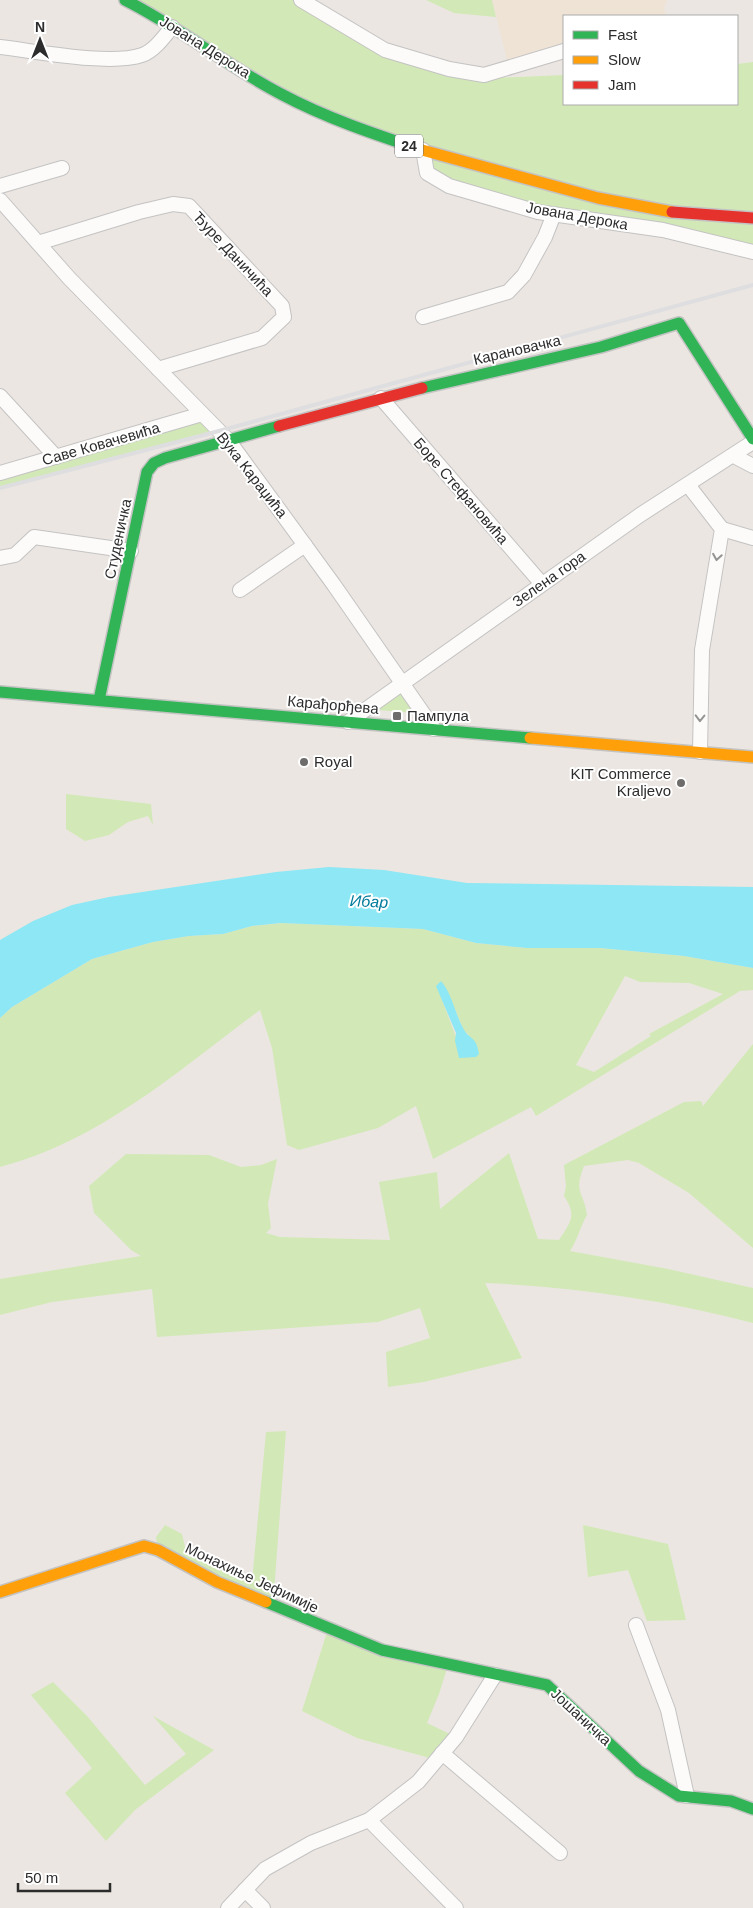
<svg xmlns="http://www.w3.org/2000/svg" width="753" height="1908" font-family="Arial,sans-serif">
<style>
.education{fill:#efe3d5}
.green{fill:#d2e9b7;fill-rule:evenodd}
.water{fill:#8de7f4}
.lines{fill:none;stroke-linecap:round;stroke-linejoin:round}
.street-casing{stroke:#c4c3c3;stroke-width:16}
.fast-casing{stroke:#c4c3c3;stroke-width:14}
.slow-casing{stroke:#c4c3c3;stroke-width:14}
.jam-casing{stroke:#c4c3c3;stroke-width:14}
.street{stroke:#fcfbfa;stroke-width:14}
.fast{stroke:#30b455;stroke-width:11}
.slow{stroke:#ff9f0a;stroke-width:11}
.jam{stroke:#e5322d;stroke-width:11}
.rail{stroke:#dedee0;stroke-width:4}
.oneway{stroke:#949493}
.poi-dot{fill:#6f6d6b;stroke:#fff;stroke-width:2}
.labels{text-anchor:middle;stroke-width:4;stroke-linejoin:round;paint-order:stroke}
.shield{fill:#fff;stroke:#6b6b6b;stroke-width:1}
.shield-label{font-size:14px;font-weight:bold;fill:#2c2c2c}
.street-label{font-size:15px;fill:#2c2c2c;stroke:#fff}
.poi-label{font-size:15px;fill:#2c2c2c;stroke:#fff;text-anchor:start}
.water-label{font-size:16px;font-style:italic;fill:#027b9c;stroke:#fff}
</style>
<rect width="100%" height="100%" fill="#ebe6e1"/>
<path class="education" d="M 492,0 L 667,0 L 664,8 L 666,16 L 564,16 L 564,60 L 510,72 Z"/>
<g class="green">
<path d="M 132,0 L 294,0 L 390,50 L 473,79 L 564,75 L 564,104 L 737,104 L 737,64 L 753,62 L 753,252 L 538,212 L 427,173 L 422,150 L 348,125 Z"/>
<path d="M 426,0 L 492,0 L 496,17 L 454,13 Z"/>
<path d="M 202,414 L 219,431 L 0,488 L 0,473 Z"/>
<path d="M 402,694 L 409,700 L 414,713 L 378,710 L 394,696 Z"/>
<path d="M 66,794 L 151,804 L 153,825 L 148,816 L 128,822 L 109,835 L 85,841 L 66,829 Z"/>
<path d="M 283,923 L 423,929 L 476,943 L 527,948 L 600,948 L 684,956 L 753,968 L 753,990 L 740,991 L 536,1116 L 531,1107 L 433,1159 L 416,1106 L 378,1128 L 299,1150 L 287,1145 L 272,1048 L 260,1010 C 179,1070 100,1141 0,1167 L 0,1018 L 12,1007 L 92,959 L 153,942 L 189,936 L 223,934 L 252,926 ZM 625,976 L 640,982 L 689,983 L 723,994 L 649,1034 L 651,1036 L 594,1072 L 576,1065 ZM 449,995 L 464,1031 L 469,1035 L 456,1037 L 441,997 Z"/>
<path d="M 753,1044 L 753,1248 L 689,1193 L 639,1163 L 628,1160 L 584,1166 C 573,1194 584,1191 587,1215 C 580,1227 578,1239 570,1251 L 668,1269 L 753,1288 L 753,1323 C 665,1300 577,1287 485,1283 L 522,1358 L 424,1382 L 388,1387 L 386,1352 L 430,1338 L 420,1308 L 378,1322 L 157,1337 L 152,1289 L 52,1302 L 0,1315 L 0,1279 L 141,1256 L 131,1250 L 94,1213 L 89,1186 L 126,1154 L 209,1155 L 241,1167 L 261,1165 L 277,1159 L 268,1204 L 271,1228 L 266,1233 L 280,1237 L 390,1240 L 379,1182 L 437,1172 L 440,1209 L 509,1153 L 538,1239 L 559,1240 C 571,1222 577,1215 564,1196 L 566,1186 L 564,1165 L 684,1102 L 701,1101 L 703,1106 Z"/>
<path d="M 286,1431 L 273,1606 L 158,1550 L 156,1537 L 165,1525 L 182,1534 L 185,1547 L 240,1570 L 252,1581 L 266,1432 Z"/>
<path d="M 583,1525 L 668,1544 L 686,1620 L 647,1621 L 628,1570 L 588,1577 Z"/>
<path d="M 328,1629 L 448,1665 L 439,1694 L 427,1723 L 456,1737 L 437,1760 L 357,1738 L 302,1711 Z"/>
<path d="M 53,1682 L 87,1716 L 145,1785 L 186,1754 L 153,1716 L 214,1750 L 135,1810 L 106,1841 L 65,1793 L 92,1768 L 31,1695 Z"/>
</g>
<g class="water">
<path d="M 329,867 L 384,870 L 467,883 L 753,887 L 753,968 L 684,956 L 600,948 L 527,948 L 476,943 L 423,929 L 281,923 L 252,926 L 223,934 L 189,936 L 153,942 L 92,959 L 12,1007 L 0,1018 L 0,940 L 33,921 L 72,905 L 109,897 L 276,872 Z"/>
<path d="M 441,981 C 452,994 455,1013 463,1028 C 469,1040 476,1035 479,1054 L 476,1057 L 459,1058 L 455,1041 L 456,1033 L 436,986 Z"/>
</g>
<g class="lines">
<defs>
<g id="street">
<path d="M 301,0 L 385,50 L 449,69 L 484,75 L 564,51"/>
<path d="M 0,47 C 35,51 110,66 142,55 C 154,51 164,37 172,27"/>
<path d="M 423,150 L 427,173 L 449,186 L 538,212 L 663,230 L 753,252"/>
<path d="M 0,186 L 62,168"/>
<path d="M 0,200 L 69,278 L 229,441 L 334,585 L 434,729"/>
<path d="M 38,243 L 139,212 L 173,204 L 189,206 L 282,306 L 284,317 L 262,338 L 158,369"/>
<path d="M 423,317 L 508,292 L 524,275 L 545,237 L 554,214"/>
<path d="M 0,396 L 56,457"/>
<path d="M 381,398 L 542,584"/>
<path d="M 734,456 L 753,466"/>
<path d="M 0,473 L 202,414"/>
<path d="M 688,485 L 722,529 L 702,650 L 700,752"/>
<path d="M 722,529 L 753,538"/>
<path d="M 0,558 L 15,555 L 34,537 L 131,551"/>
<path d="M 240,590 L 305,545"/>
<path d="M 348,722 L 640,515 L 753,442"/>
<path d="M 636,1625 L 668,1710 L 687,1796"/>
<path d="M 442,1753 L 560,1853"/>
<path d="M 369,1820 L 456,1908"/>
<path d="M 245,1890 L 263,1908"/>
<path d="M 228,1908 L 265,1869 L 311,1843 L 369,1820 L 418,1782 L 456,1737 L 495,1675"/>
</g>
<g id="fast">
<path d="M 125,0 C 179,27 227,66 281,94 C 326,118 374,134 422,150"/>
<path d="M 422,388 L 601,347 L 679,323 L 753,439"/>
<path d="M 0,692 L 530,738"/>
<path d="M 99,700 L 147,472 L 154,463 L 165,458 L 279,426"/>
<path d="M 266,1602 L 382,1650 L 547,1685 L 639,1771 L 679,1796 L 731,1801 L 753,1809"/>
</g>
<g id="slow">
<path d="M 422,150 L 598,198 L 672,212"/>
<path d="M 530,738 L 753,757"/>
<path d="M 0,1592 L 144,1546 L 158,1550 L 217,1582 L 266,1602"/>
</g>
<g id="jam">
<path d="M 672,212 L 753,218"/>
<path d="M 279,426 L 422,388"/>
</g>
</defs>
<use href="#street" class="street-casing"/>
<use href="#fast" class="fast-casing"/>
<use href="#slow" class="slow-casing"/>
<use href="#jam" class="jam-casing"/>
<use href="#street" class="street"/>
<use href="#fast" class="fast"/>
<use href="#slow" class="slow"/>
<use href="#jam" class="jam"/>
<path class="rail" d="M 0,488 L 219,431 L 753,285"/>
</g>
<defs><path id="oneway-chevron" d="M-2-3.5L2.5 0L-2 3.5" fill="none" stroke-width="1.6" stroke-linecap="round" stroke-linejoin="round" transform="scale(1.25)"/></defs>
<g class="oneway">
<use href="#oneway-chevron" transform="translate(717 557) rotate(99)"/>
<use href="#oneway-chevron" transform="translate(700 718) rotate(91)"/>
</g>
<g class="poi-dot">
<rect x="392" y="711" width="10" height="10" rx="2.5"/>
<circle cx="304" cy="762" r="5"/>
<circle cx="681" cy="783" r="5"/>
</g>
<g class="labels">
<rect class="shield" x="395" y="134.5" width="28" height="23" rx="4"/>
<g class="shield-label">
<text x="409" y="151">24</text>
</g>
<g class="street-label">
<text transform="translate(205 47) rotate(32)" y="5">Јована Дерока</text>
<text transform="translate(577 216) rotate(10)" y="5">Јована Дерока</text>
<text transform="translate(233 254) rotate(47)" y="5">Ђуре Даничића</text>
<text transform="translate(517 350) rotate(-13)" y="5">Карановачка</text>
<text transform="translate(101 444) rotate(-16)" y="5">Саве Ковачевића</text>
<text transform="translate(252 475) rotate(52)" y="5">Вука Караџића</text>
<text transform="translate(461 491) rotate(49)" y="5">Боре Стефановића</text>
<text transform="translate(118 539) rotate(-78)" y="5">Студеничка</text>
<text transform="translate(549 579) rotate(-35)" y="5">Зелена гора</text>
<text transform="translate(333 705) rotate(5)" y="5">Карађорђева</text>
<text transform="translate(252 1578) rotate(25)" y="5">Монахиње Јефимије</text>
<text transform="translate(581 1717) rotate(43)" y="5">Јошаничка</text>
</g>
<g class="poi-label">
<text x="407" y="721">Пампула</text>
<text x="314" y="767">Royal</text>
<text x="671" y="779" text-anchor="end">KIT Commerce<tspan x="671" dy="17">Kraljevo</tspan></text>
</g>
<g class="water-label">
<text transform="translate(369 901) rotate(3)" y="6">Ибар</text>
</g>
</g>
<rect x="563" y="15" width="175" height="90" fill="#ffffff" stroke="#ababab"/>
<rect x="573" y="31" width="25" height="8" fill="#30b455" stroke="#ababab"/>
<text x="608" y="40" font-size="15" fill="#2c2c2c">Fast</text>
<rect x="573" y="56" width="25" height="8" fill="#ff9f0a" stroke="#ababab"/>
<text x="608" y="65" font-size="15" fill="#2c2c2c">Slow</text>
<rect x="573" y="81" width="25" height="8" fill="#e5322d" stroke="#ababab"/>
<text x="608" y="90" font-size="15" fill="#2c2c2c">Jam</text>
<g transform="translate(40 40)" stroke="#ffffff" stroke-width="4" paint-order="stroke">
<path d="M0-4L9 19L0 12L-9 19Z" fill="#2c2c2c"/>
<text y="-8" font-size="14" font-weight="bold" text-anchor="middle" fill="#2c2c2c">N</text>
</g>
<path d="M18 1883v8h92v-8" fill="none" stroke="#2c2c2c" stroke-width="2.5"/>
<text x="25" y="1883" font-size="15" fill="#2c2c2c" stroke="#ffffff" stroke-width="4" paint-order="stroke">50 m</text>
</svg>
